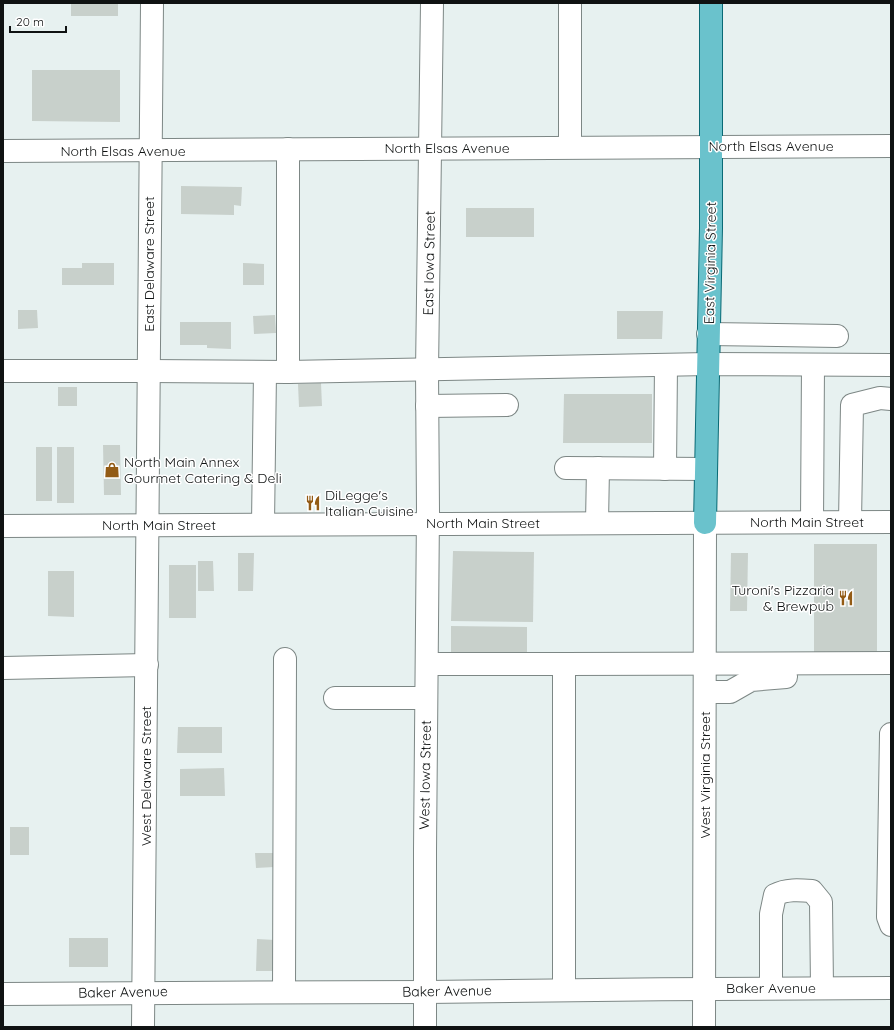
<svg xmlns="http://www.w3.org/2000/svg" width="894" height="1030" font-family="Quicksand,sans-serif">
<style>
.building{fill:#c8d0cb}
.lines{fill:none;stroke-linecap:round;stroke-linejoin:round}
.minor-casing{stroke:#7d8785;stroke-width:24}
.major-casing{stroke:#096a75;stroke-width:24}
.minor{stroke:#fff;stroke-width:22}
.major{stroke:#6ac2cc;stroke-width:22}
.labels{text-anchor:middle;stroke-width:3;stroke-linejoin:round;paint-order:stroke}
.street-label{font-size:14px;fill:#0f1212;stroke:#fff}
.poi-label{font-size:14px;fill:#0f1212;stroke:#fff;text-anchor:start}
</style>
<rect width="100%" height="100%" fill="#e7f1f0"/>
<g class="building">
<rect x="71" y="3" width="47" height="13"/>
<path d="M 32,70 L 120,70 L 120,122 L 32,121 Z"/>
<path d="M 181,186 L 242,187 L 241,206 L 234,205 L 234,215 L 181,214 Z"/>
<rect x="466" y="208" width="68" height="29"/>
<path d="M 82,263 L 114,263 L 114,285 L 62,285 L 62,268 L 82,268 Z"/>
<path d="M 243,263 L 264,264 L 264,285 L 243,285 Z"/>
<path d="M 18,310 L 37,310 L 38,328 L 18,329 Z"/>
<path d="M 617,311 L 663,311 L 662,339 L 617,339 Z"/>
<path d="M 275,315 L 276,333 L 254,334 L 253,316 Z"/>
<path d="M 180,322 L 231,322 L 231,349 L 207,348 L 207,345 L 180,345 Z"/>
<path d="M 321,383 L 322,406 L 299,407 L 298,384 Z"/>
<rect x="58" y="387" width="19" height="19"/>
<path d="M 564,394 L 652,394 L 652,443 L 563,443 Z"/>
<path d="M 103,445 L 120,445 L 121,495 L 104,495 Z"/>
<rect x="36" y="447" width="16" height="54"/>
<rect x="57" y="447" width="17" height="56"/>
<path d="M 814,544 L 877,544 L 877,652 L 814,653 Z"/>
<path d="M 453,551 L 534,552 L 533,622 L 451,621 Z"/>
<path d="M 238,553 L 254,553 L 253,591 L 238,591 Z"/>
<path d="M 731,553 L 748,553 L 747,611 L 730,611 Z"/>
<path d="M 198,561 L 213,561 L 214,591 L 198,591 Z"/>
<rect x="169" y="565" width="27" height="53"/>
<path d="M 48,571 L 74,571 L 74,617 L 48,616 Z"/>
<path d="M 451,626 L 527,627 L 527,660 L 451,659 Z"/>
<path d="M 178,727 L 222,727 L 222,753 L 177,753 Z"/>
<path d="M 224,768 L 225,796 L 180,796 L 180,769 Z"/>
<rect x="10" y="827" width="19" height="28"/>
<path d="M 255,853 L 273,853 L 274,867 L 256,868 Z"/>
<rect x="69" y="938" width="39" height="29"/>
<path d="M 257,939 L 275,940 L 275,971 L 256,971 Z"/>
</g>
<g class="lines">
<defs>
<g id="minor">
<path d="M 570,147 L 570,3"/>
<path d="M 3,151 L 891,146"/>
<path d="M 708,334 L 837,336"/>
<path d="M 3,371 L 148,371 L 288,372 L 708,364 L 891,365"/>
<path d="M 288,372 L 288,149"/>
<path d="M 427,406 L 507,405"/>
<path d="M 566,468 L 706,469"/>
<path d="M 665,469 L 666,365"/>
<path d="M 812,522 L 813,365"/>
<path d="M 850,522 L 852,405 L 880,398 L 891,399"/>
<path d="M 597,523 L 598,468"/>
<path d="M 263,524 L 265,372"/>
<path d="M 3,526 L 891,522"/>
<path d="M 427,664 L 564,664 L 564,990"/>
<path d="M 564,664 L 891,663"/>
<path d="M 3,668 L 147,665"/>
<path d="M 705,692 L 730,692 L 751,680 L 786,677"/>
<path d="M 335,698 L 426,698"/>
<path d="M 891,734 L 888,917 L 891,925"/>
<path d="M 771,988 L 771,914 L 775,895 C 786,889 799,890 812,891 L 821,902 L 822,988"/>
<path d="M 284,992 L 285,659"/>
<path d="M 3,994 C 144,992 286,993 427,992 C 582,990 736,988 891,988"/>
<path d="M 143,1027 L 152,3"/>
<path d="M 425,1027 L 425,850 L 428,512 L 427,371 L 432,3"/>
<path d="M 704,1027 L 705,523"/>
</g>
<path id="major" d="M 705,523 L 711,228 L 711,3"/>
</defs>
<use href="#minor" class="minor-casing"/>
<use href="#major" class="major-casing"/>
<use href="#minor" class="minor"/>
<use href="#major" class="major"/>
</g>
<defs>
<symbol id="shop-bare" viewBox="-9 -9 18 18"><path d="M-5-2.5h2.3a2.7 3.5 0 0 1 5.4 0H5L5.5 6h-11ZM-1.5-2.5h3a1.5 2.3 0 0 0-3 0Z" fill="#935b15" stroke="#fff" stroke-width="2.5" paint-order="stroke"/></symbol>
<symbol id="restaurant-bare" viewBox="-9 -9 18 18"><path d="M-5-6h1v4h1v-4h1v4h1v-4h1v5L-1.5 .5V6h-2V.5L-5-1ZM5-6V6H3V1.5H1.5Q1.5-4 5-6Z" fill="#935b15" stroke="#fff" stroke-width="2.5" paint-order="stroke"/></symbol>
</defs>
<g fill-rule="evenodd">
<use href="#shop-bare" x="101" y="459" width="22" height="22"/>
<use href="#restaurant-bare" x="302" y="492" width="22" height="22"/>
<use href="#restaurant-bare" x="835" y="587" width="22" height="22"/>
</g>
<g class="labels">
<g class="street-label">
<text x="771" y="151">North Elsas Avenue</text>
<text x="447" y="153">North Elsas Avenue</text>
<text x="123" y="156">North Elsas Avenue</text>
<text transform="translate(429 263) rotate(-89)" y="5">East Iowa Street</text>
<text transform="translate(710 263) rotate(-89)" y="5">East Virginia Street</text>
<text transform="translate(149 264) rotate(-90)" y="5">East Delaware Street</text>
<text x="807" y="527">North Main Street</text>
<text x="483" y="528">North Main Street</text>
<text x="159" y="530">North Main Street</text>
<text transform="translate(425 775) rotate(-89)" y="5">West Iowa Street</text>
<text transform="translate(705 775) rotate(-90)" y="5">West Virginia Street</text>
<text transform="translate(146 776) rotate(-90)" y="5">West Delaware Street</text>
<text x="771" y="993">Baker Avenue</text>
<text transform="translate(447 991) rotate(-1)" y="5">Baker Avenue</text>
<text transform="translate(123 992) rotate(-1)" y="5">Baker Avenue</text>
</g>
<g class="poi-label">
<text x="124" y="467">North Main Annex<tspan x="124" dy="16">Gourmet Catering &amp; Deli</tspan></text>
<text x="325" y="500">DiLegge's<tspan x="325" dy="16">Italian Cuisine</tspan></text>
<text x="834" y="595" text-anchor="end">Turoni's Pizzaria<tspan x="834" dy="16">&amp; Brewpub</tspan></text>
</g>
</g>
<rect width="894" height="1030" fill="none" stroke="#0f1212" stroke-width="8"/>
<path d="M10 26v6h56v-6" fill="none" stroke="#0f1212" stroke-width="2"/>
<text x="16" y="26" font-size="12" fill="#0f1212" stroke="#ffffff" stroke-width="3" paint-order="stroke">20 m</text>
</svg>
